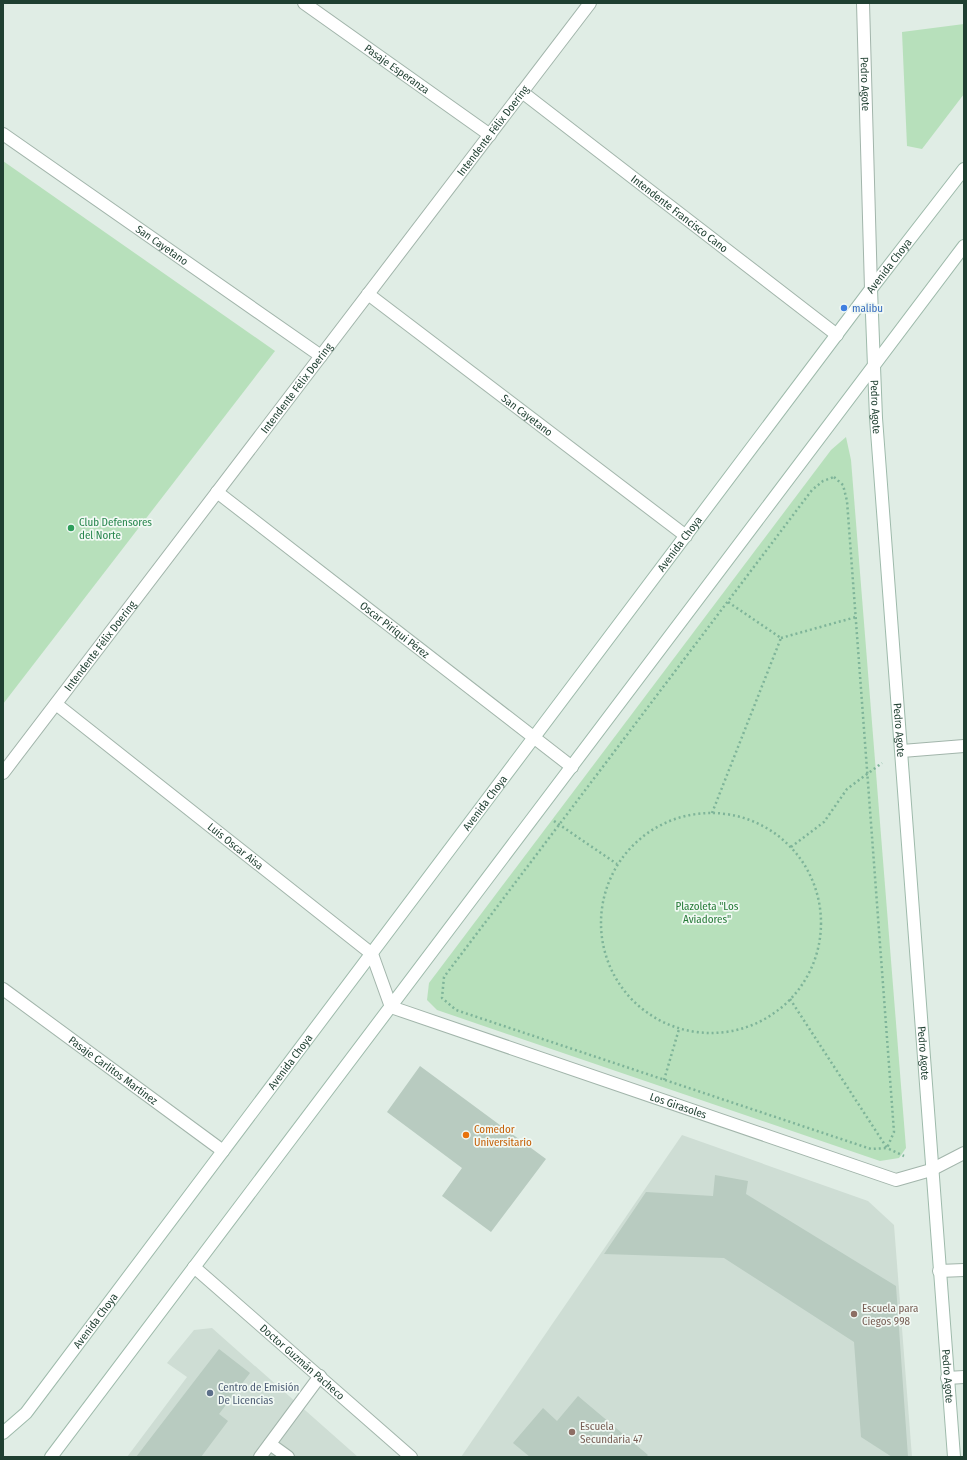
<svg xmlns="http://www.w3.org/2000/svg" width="967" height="1460" font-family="'Fira Sans Condensed',sans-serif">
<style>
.built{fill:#ceddd4}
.green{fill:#b7e0bb}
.building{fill:#b8cbc0}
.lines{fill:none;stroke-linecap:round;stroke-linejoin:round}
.service-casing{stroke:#a2b5ab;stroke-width:14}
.minor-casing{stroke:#a2b5ab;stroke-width:14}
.tertiary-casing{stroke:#a2b5ab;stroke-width:14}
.secondary-casing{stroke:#9ebaab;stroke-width:14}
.path{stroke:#7eb499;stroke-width:2.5;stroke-dasharray:2 3;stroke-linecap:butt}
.service{stroke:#fff;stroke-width:12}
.minor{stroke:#fff;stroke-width:12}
.tertiary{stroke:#fff;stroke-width:12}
.secondary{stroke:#fff;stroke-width:12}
.shop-dot{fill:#3f7fe0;stroke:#f1f9f4;stroke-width:1.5}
.leisure-dot{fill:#2e9e5b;stroke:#f1f9f4;stroke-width:1.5}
.food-dot{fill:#e8710a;stroke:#f1f9f4;stroke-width:1.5}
.education-dot{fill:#8d6e63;stroke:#f1f9f4;stroke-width:1.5}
.service-dot{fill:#5c6f8a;stroke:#f1f9f4;stroke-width:1.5}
.labels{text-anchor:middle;stroke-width:3.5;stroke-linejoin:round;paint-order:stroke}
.street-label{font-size:11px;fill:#1f3f31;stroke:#f1f9f4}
.shop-label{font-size:11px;fill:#366cbe;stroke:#f1f9f4;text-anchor:start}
.leisure-label{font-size:11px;fill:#27864d;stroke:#f1f9f4;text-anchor:start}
.park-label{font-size:11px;fill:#257a37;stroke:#f1f9f4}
.food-label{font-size:11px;fill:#c56008;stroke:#f1f9f4;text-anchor:start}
.education-label{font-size:11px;fill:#785e54;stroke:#f1f9f4;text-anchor:start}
.service-label{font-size:11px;fill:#4e5e75;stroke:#f1f9f4;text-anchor:start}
</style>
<rect width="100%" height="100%" fill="#e0ede5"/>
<g class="built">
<path d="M 682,1135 L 868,1201 L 894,1225 L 912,1457 L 461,1457 Z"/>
<path d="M 212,1328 L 358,1457 L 127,1457 L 187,1377 L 167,1363 L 194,1330 Z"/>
</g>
<g class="green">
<path d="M 964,24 L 964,94 L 922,149 L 907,146 L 902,32 Z"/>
<path d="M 3,161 L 275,351 L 3,704 Z"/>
<path d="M 846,437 L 851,460 L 906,1148 L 899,1158 L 880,1161 L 437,1010 L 427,1000 L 429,983 L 831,450 Z"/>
</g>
<g class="building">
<path d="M 420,1066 L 546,1159 L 491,1232 L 442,1196 L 462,1168 L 387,1112 Z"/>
<path d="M 715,1175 L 748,1181 L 746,1194 L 896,1286 L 908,1457 L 892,1457 L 861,1437 L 854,1342 L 724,1258 L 604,1254 L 646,1192 L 713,1196 Z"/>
<path d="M 219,1349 L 250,1373 L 219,1414 L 228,1421 L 201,1457 L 136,1457 Z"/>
<path d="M 578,1396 L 648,1455 L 646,1457 L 530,1457 L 513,1443 L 543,1408 L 557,1421 Z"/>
</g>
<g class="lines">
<defs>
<g id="service">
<path d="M 939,1271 L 964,1270"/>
<path d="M 947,1378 L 964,1377"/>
<path d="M 270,1444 L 288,1457"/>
<path d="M 260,1457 L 320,1376"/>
</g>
<g id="minor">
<path id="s1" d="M 304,3 L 490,135"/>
<path id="s2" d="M 522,92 L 837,335"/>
<path id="s3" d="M 3,134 L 321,356"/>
<path id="s4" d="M 368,294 L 686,536"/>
<path id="s5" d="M 217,492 L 572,767"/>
<path id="s6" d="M 56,704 L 372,954 L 391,1007 L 896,1180 L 931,1170 L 964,1153"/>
<path d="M 902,751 L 964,746"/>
<path id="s7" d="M 3,773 L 590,3"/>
<path id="s8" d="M 3,989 L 223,1151"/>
<path id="s9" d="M 194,1267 L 411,1457"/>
</g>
<g id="tertiary">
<path id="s10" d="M 863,3 L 871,289"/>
</g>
<g id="secondary">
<path id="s11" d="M 871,289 L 876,418 L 954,1457"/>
<path id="s12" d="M 3,1433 L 26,1413 L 871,289 L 964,169"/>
<path d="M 51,1457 L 964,246"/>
</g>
</defs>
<use href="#service" class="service-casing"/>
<use href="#minor" class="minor-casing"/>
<use href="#tertiary" class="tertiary-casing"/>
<use href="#secondary" class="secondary-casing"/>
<g class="path">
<path d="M 834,477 L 843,485 L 847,501 L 894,1132 L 887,1148 L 871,1149 L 456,1010 L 442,998 L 444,977 L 812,490 L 823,481 Z"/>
<path d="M 781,638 L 856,617"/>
<path d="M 712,813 L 781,638 L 728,602"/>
<circle cx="711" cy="923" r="110"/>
<path d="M 554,821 L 617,864"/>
<path d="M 791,847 L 824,822 L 847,789 L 882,763"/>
<path d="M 790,999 L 887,1148 L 904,1156"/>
<path d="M 664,1080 L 679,1029"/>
</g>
<use href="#service" class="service"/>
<use href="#minor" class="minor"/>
<use href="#tertiary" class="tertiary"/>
<use href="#secondary" class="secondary"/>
</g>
<circle class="shop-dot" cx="844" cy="308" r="4"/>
<circle class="leisure-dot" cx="71" cy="528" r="4"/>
<circle class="food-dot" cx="466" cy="1135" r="4"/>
<g class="education-dot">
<circle cx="854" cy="1314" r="4"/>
<circle cx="572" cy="1432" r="4"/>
</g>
<circle class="service-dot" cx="210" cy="1393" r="4"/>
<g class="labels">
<g class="street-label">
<text dy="4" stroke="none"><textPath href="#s1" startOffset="114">Pasaje Esperanza</textPath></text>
<text dy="4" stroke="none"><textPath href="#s10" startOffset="81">Pedro Agote</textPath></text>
<text dy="4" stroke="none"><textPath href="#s7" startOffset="808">Intendente Félix Doering</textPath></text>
<text dy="4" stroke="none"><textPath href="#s2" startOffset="199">Intendente Francisco Cano</textPath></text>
<text dy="4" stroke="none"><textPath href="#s3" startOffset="194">San Cayetano</textPath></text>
<text dy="4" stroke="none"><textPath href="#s12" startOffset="1466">Avenida Choya</textPath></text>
<text dy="4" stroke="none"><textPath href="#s7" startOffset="484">Intendente Félix Doering</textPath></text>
<text dy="4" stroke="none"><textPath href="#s11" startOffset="118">Pedro Agote</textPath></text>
<text dy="4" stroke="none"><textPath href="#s4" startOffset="200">San Cayetano</textPath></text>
<text dy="4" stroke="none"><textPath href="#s12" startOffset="1118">Avenida Choya</textPath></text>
<text dy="4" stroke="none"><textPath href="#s5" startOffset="225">Oscar Piriqui Pérez</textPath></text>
<text dy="4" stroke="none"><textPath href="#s7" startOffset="160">Intendente Félix Doering</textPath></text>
<text dy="4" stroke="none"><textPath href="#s11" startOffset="442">Pedro Agote</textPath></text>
<text dy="4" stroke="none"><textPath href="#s12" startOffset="794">Avenida Choya</textPath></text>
<text dy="4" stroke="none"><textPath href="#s6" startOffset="229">Luis Oscar Aisa</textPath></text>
<text dy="4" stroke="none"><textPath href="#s11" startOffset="766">Pedro Agote</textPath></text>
<text dy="4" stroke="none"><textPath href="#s12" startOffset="470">Avenida Choya</textPath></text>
<text dy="4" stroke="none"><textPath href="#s8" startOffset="137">Pasaje Carlitos Martínez</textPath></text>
<text dy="4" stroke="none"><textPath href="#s6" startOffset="763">Los Girasoles</textPath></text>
<text dy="4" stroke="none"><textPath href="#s12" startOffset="146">Avenida Choya</textPath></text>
<text dy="4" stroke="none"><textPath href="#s9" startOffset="144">Doctor Guzmán Pacheco</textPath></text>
<text dy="4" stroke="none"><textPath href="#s11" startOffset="1090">Pedro Agote</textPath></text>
</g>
<g class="shop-label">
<text x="852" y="312">malibu</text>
</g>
<g class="leisure-label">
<text x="79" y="526">Club Defensores<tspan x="79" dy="13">del Norte</tspan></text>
</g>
<g class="park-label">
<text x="707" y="910">Plazoleta "Los<tspan x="707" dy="13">Aviadores"</tspan></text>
</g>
<g class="food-label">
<text x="474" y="1133">Comedor<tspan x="474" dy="13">Universitario</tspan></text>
</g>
<g class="education-label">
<text x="862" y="1312">Escuela para<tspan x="862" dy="13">Ciegos 998</tspan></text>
<text x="580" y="1430">Escuela<tspan x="580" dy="13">Secundaria 47</tspan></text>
</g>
<g class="service-label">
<text x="218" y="1391">Centro de Emisión<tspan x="218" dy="13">De Licencias</tspan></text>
</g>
</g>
<rect width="967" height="1460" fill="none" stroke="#1f3f31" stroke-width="8"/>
</svg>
